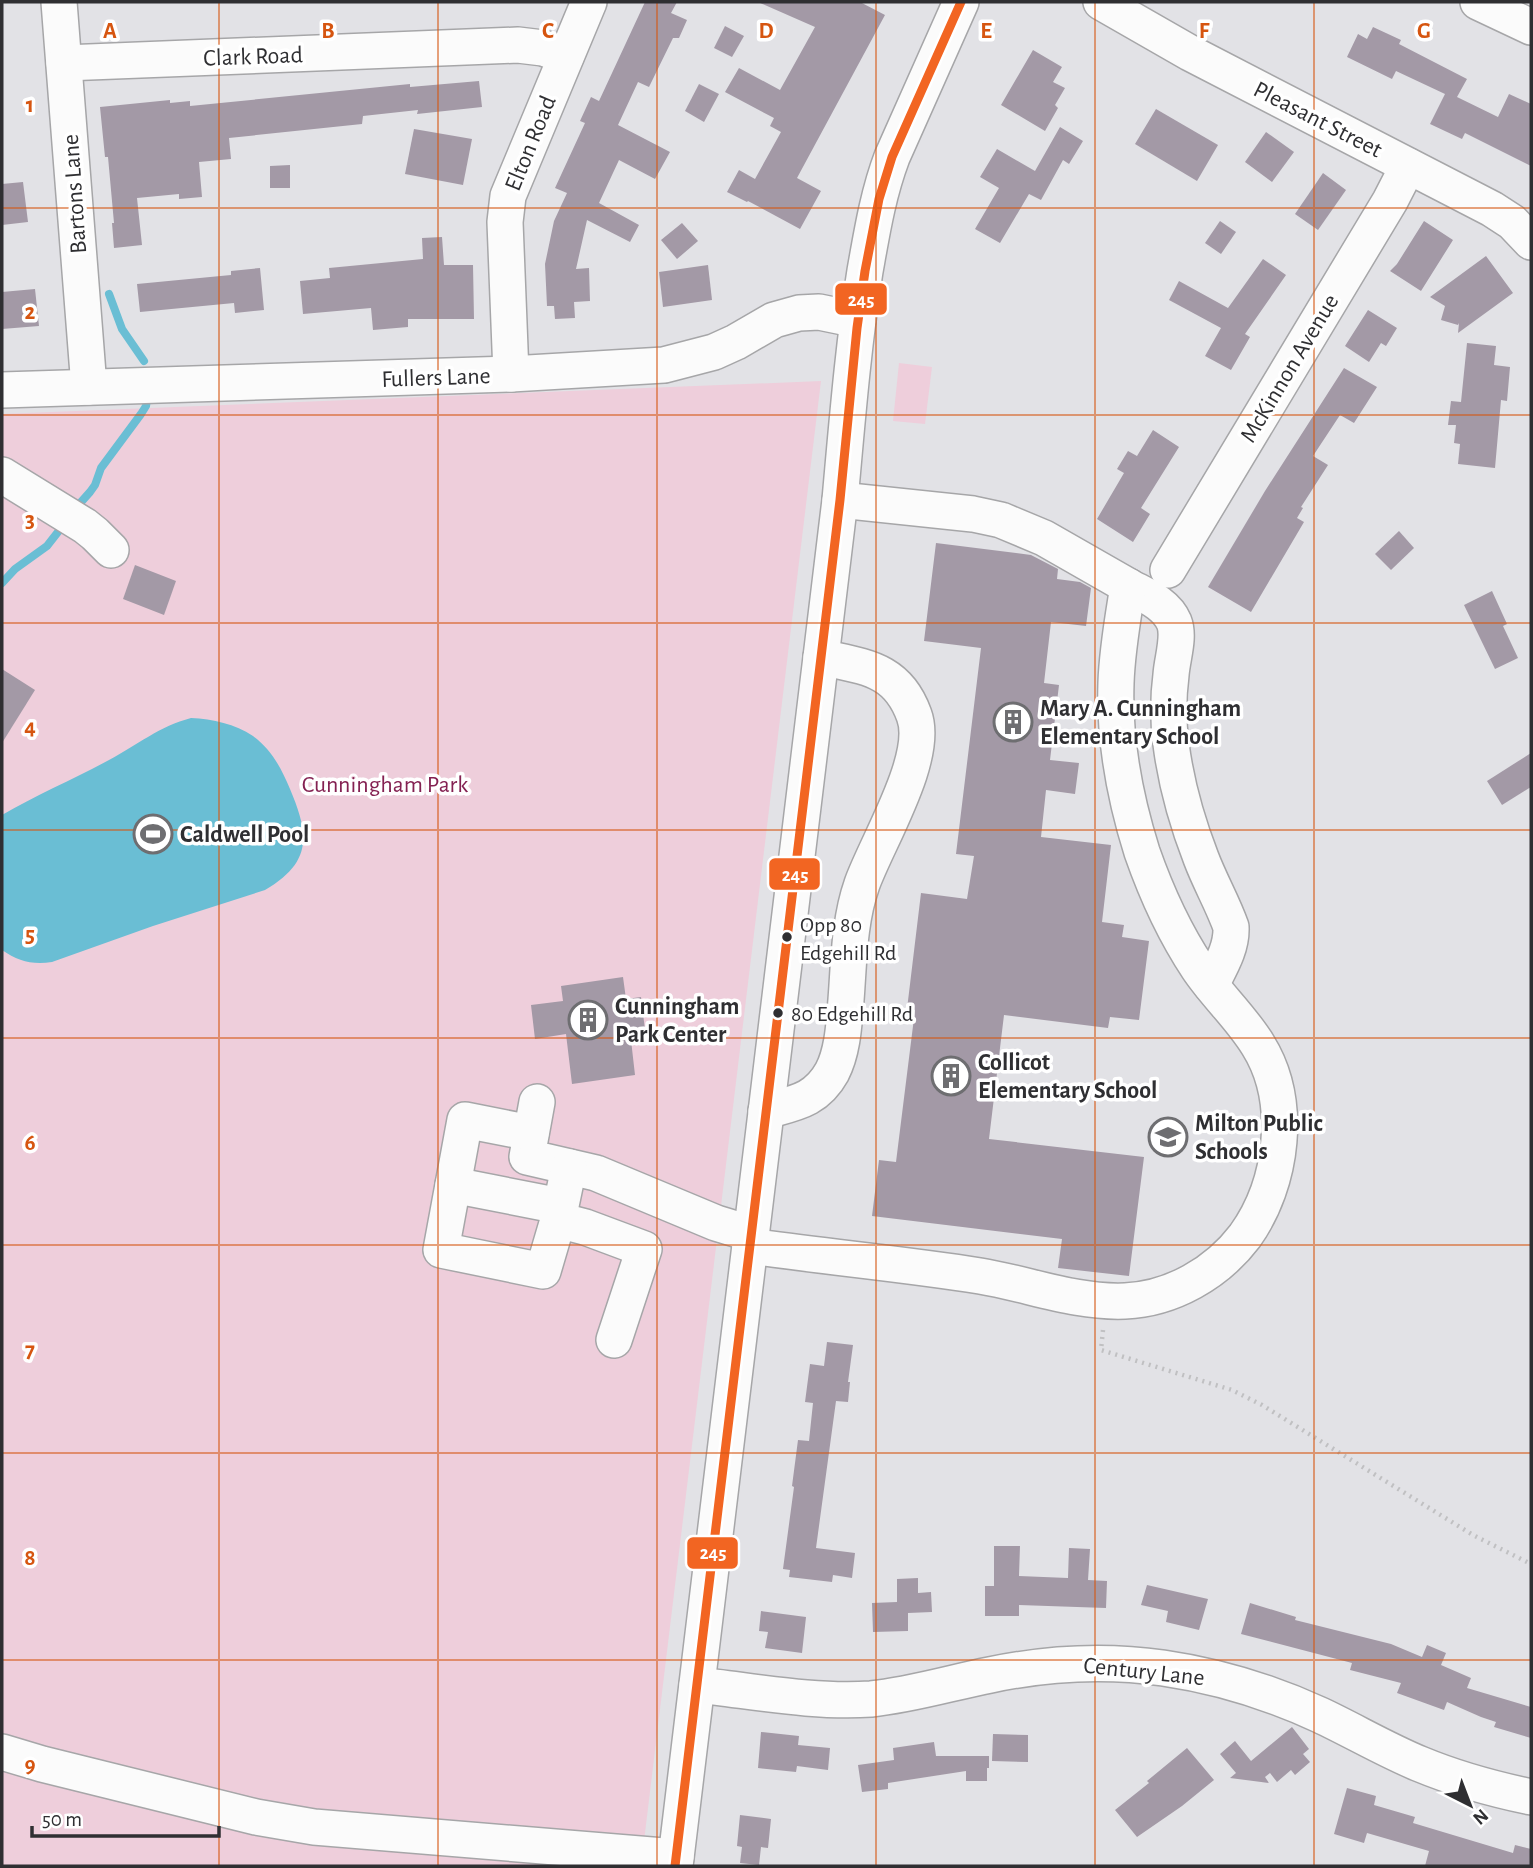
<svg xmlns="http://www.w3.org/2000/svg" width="1533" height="1868" font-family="'Alegreya Sans',sans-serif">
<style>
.green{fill:#eecedb}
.water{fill:#6abed4}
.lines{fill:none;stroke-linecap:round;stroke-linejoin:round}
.stream{stroke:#6abed4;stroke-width:8}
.building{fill:#a399a6}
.minor-casing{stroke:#a6a6a8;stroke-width:38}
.path{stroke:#c0c0c2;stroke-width:4.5;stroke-dasharray:2 5;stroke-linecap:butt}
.minor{stroke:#fbfbfb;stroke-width:35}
.bus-1-casing{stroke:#fff;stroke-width:14}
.bus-1{stroke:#f26522;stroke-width:9}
.grid{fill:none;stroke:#d65510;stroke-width:2;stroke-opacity:0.55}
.bus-dot{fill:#2f2f32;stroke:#fff;stroke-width:2.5}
.labels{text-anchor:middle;stroke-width:7;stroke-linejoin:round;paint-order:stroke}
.bus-label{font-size:22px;fill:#2f2f32;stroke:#fff;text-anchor:start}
.street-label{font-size:24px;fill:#2f2f32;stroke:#fff}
.poi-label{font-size:24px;font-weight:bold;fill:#2f2f32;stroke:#fff;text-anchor:start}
.park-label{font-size:24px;fill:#842152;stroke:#fff}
.grid-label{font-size:23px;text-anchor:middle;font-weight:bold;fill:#d65510;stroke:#fff;stroke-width:7;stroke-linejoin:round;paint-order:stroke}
.line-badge{stroke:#fff;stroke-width:2.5}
.badge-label{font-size:19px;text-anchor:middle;font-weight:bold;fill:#fff}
</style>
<rect width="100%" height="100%" fill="#e2e2e6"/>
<g class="green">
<path d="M 899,363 L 932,367 L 925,424 L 893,421 Z"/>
<path d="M 821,381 L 641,1866 L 2,1866 L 2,414 Z"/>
</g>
<path class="water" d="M 191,718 C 213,719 235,724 253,736 C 272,750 281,768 290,789 C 309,834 313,862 265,890 L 153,926 L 52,962 C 32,965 18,961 2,950 L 2,815 C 36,795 74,779 109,760 C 137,745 160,726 191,718 Z"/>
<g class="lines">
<g class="stream">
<path d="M 109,294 L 122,329 L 144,361"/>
<path d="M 74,510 L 90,492 L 95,485 L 101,468 L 141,414 L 146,406 L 147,400"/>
<path d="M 2,583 L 15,569 L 47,546 L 65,523"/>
</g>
</g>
<g class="building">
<path d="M 645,2 L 677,2 L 671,13 L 687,20 L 679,38 L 673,38 L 649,87 L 638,82 L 618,125 L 670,152 L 655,179 L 619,160 L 599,203 L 639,225 L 630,242 L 587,220 L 576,269 L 589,268 L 590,301 L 574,302 L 575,318 L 555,319 L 554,306 L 547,306 L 545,264 L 554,221 L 567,193 L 555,188 L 585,123 L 580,121 L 591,97 L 599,101 Z"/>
<path d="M 758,2 L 860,2 L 885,15 L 797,178 L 821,191 L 800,229 L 748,201 L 747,202 L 727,192 L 739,170 L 755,179 L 781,132 L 770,126 L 774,118 L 725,92 L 739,68 L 780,90 L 815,27 Z"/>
<path d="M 725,26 L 744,36 L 732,57 L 714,48 Z"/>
<path d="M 1373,27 L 1401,40 L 1399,44 L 1467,79 L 1457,97 L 1498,117 L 1509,94 L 1531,104 L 1531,166 L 1465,133 L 1462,139 L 1430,124 L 1445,94 L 1396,71 L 1392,79 L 1347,57 L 1358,34 L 1367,39 Z"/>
<path d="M 1033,50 L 1062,67 L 1053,82 L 1065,88 L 1055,105 L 1058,108 L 1045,131 L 1001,105 Z"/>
<path d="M 479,81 L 482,107 L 417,114 L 418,110 L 363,116 L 362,124 L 229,138 L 231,159 L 199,162 L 202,197 L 179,199 L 179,194 L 137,198 L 142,245 L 114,248 L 112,223 L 114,223 L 108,157 L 105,157 L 100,107 L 170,100 L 170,103 L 190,101 L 190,106 L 410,84 L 410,87 Z"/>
<path d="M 699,84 L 719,94 L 704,122 L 685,111 Z"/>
<path d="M 1156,109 L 1218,145 L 1197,181 L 1135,144 Z"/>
<path d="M 1060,127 L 1083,141 L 1069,164 L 1063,160 L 1041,200 L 1029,194 L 1000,243 L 975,229 L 999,188 L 980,177 L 997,149 L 1035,171 Z"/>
<path d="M 414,129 L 472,139 L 463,185 L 405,174 Z"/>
<path d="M 1266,132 L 1294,152 L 1272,182 L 1245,162 Z"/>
<path d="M 290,165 L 290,188 L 270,188 L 270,166 Z"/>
<path d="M 1323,173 L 1346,190 L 1318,230 L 1295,214 Z"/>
<path d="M 23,182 L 28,222 L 2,225 L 2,184 Z"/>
<path d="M 1220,221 L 1236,232 L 1221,254 L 1205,243 Z"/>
<path d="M 1424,221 L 1453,240 L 1421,291 L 1390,271 L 1397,264 Z"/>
<path d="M 682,223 L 698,241 L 677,259 L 661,240 Z"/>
<path d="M 442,237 L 444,265 L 473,265 L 474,319 L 408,319 L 408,327 L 373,330 L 371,308 L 303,314 L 300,281 L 330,278 L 329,268 L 423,259 L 422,238 Z"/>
<path d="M 1486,256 L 1513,293 L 1458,333 L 1459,323 L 1458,325 L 1441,320 L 1445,306 L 1430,297 Z"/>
<path d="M 1263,259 L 1286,275 L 1245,334 L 1250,337 L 1231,370 L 1205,356 L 1221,328 L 1169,300 L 1179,281 L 1228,308 Z"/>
<path d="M 708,265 L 712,300 L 663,307 L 659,272 Z"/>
<path d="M 260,268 L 264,310 L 235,313 L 234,303 L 140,312 L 137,284 L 231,275 L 231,271 Z"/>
<path d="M 35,289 L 39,326 L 2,329 L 2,292 Z"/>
<path d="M 1368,310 L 1397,328 L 1386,346 L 1381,343 L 1369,362 L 1345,346 Z"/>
<path d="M 1467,343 L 1496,346 L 1494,365 L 1510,367 L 1507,401 L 1501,400 L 1495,468 L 1458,464 L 1460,444 L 1454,443 L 1456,425 L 1448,425 L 1451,401 L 1461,402 Z"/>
<path d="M 1344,368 L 1377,387 L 1354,423 L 1340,415 L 1313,456 L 1328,465 L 1301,507 L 1303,508 L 1297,518 L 1304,522 L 1251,612 L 1208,587 L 1265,491 Z"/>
<path d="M 1153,430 L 1179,447 L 1141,508 L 1150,514 L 1133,542 L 1097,519 L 1124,473 L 1117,469 L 1128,451 L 1137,456 Z"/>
<path d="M 1399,531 L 1414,548 L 1391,570 L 1375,554 Z"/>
<path d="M 936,543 L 1031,555 L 1058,569 L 1057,579 L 1080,582 L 1091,588 L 1086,626 L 1051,622 L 1044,683 L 1059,685 L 1050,760 L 1079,763 L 1075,794 L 1046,790 L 1041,837 L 1111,845 L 1102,922 L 1124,925 L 1122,937 L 1149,941 L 1139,1020 L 1110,1017 L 1108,1028 L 1004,1015 L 989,1139 L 1144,1157 L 1129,1276 L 1058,1268 L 1062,1239 L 872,1216 L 879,1160 L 896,1162 L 915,1010 L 907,1009 L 921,893 L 967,899 L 974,856 L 956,854 L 981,648 L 924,641 Z"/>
<path d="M 135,565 L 176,581 L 164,615 L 123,599 Z"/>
<path d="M 1492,591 L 1507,624 L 1503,626 L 1518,658 L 1495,669 L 1464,605 Z"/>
<path d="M 2,669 L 35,690 L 2,743 Z"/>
<path d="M 1531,753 L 1531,787 L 1502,805 L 1487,781 Z"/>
<path d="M 623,977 L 626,999 L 641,997 L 646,1038 L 631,1040 L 635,1075 L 572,1084 L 566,1034 L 535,1039 L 531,1005 L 563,1001 L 561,986 Z"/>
<path d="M 827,1342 L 853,1345 L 848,1382 L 850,1382 L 848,1402 L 836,1401 L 816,1548 L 855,1553 L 852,1578 L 833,1575 L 832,1582 L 789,1577 L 790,1570 L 783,1569 L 794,1487 L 792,1486 L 798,1440 L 809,1441 L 813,1403 L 805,1402 L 810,1364 L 824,1366 Z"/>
<path d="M 994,1546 L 1020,1546 L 1019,1576 L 1068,1578 L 1069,1548 L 1090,1549 L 1088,1580 L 1107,1581 L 1106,1608 L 1019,1605 L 1019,1616 L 985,1616 L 985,1586 L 994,1586 Z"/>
<path d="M 918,1578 L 918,1593 L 931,1592 L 932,1612 L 908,1613 L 908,1631 L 873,1632 L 872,1603 L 897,1602 L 897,1579 Z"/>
<path d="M 1147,1585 L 1208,1599 L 1199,1630 L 1166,1622 L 1168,1611 L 1141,1605 Z"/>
<path d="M 1250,1603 L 1296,1617 L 1295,1620 L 1391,1644 L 1422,1657 L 1427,1645 L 1446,1653 L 1441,1665 L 1471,1678 L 1467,1688 L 1531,1707 L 1531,1738 L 1494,1727 L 1496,1722 L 1481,1717 L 1447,1702 L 1444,1710 L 1397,1693 L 1401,1683 L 1350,1670 L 1352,1663 L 1241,1634 Z"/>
<path d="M 761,1611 L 806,1617 L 802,1653 L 765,1648 L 768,1632 L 759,1631 Z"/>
<path d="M 1292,1727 L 1309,1749 L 1303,1754 L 1310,1762 L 1295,1775 L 1291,1770 L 1277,1782 L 1270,1773 L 1265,1777 L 1269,1783 L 1230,1778 L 1236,1773 L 1220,1754 L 1235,1741 L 1251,1761 Z"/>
<path d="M 761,1732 L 799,1736 L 798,1745 L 830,1748 L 828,1770 L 797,1766 L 796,1772 L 758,1768 Z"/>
<path d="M 993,1734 L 1028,1735 L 1028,1762 L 992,1761 Z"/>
<path d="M 934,1742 L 936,1756 L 989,1756 L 989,1768 L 987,1768 L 987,1781 L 966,1781 L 966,1771 L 888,1783 L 888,1789 L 862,1792 L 858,1765 L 894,1760 L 893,1748 Z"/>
<path d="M 1187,1748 L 1214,1780 L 1182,1806 L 1137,1837 L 1115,1810 L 1149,1783 L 1147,1781 Z"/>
<path d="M 1347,1788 L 1376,1796 L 1374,1805 L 1415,1817 L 1413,1823 L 1513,1853 L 1515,1845 L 1531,1849 L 1531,1866 L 1425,1866 L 1429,1851 L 1367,1833 L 1364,1843 L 1334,1834 Z"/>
<path d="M 740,1815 L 771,1819 L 768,1848 L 761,1847 L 759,1865 L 740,1863 L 742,1847 L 737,1846 Z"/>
</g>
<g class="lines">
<defs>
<g id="minor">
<path d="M 59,2 L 89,387"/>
<path d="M 1101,2 L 1190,53 L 1492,209 L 1512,222 L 1531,242"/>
<path d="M 1478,2 L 1531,27"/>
<path d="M 64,63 L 518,45 L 543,48 L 566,56"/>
<path d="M 511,374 L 505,222 L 508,196 L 589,2"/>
<path d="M 2,390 L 511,374 L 664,365 L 714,352 L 736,342 L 774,320 L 799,313 L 819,312 L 858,320"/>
<path d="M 2,475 L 85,526 L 95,534 L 111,550"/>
<path d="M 1168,570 L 1390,201 L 1408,166"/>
<path d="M 1128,586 C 1144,595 1166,603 1174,622 C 1180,637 1172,659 1171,675 C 1168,698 1168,721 1171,744 C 1176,783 1187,822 1201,858 C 1210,882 1223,904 1231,927 C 1232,948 1220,967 1211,985"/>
<path d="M 537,1102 L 527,1157 L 596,1173 L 716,1223 L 739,1230 L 751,1231"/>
<path d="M 766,1111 C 794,1103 816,1101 832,1072 C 843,1051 844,1023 846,1000 C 849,961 849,921 862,884 C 877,842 930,757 914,715 C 897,668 864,667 821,657"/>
<path d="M 531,1133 L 465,1120 L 441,1250 L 543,1271 L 558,1220 L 569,1167"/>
<path d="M 453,1185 L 560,1206"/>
<path d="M 558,1220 L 585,1227 L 644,1249 L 614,1340"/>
<path d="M 750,1246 C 826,1257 904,1264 980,1276 C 1028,1284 1076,1303 1125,1301 C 1172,1299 1217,1273 1245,1236 C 1283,1183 1293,1101 1258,1045 C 1241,1017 1216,995 1198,968 C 1174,932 1156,892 1142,852 C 1125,798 1114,740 1116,683 C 1117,650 1123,618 1128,586 L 1044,538 L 1001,520 L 973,514 L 840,500"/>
<path d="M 697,1685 C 753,1691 814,1703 871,1699 C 911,1695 950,1683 990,1675 C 1047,1663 1106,1660 1163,1668 C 1218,1676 1270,1692 1320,1715 C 1354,1731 1386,1750 1420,1764 C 1456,1779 1493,1789 1531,1797"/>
<path d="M 2,1752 L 42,1764 L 256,1817 L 314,1827 L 676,1857"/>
<path d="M 675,1866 L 840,500 C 847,423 853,347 865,271 C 872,232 878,194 892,157 L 961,2"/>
</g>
</defs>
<use href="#minor" class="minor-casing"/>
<path class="path" d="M 1103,1330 L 1101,1350 L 1232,1390 L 1262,1405 L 1473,1535 L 1531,1564"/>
<use href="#minor" class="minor"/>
<defs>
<path id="bus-1" d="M 675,1866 L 840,500 L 857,328 L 865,271 L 879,199 L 892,157 L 961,2"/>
</defs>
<use href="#bus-1" class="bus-1-casing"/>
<use href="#bus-1" class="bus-1"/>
</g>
<path class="grid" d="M 219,2 L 219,1866M 438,2 L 438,1866M 657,2 L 657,1866M 876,2 L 876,1866M 1095,2 L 1095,1866M 1314,2 L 1314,1866M 2,208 L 1531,208M 2,415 L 1531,415M 2,623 L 1531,623M 2,830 L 1531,830M 2,1038 L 1531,1038M 2,1245 L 1531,1245M 2,1453 L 1531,1453M 2,1660 L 1531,1660"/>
<defs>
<symbol id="building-ring" viewBox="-11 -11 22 22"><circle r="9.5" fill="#fff" stroke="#6e6e71" stroke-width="1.5"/><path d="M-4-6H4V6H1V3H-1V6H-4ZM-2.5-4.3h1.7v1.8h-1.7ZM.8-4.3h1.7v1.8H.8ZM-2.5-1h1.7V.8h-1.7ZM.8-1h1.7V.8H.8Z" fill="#6e6e71"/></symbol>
<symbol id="stadium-ring" viewBox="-11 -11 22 22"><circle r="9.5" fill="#fff" stroke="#6e6e71" stroke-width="1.5"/><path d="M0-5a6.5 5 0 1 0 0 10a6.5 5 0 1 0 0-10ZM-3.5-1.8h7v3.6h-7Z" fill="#6e6e71"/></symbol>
<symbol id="school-ring" viewBox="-11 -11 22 22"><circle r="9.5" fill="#fff" stroke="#6e6e71" stroke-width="1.5"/><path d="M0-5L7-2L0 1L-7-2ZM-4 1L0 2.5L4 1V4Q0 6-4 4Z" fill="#6e6e71"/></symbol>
</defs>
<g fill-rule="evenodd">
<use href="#building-ring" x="991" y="700" width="44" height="44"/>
<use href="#stadium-ring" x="131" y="812" width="44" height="44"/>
<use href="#building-ring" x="566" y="998" width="44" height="44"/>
<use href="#building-ring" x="929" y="1054" width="44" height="44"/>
<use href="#school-ring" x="1146" y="1115" width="44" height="44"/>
</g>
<g class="bus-dot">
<circle cx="787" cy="937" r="6"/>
<circle cx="778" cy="1013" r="6"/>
</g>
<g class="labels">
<g class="bus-label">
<text x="800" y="932">Opp 80<tspan x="800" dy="28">Edgehill Rd</tspan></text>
<text x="791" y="1021">80 Edgehill Rd</text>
</g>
<g class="street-label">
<text transform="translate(253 56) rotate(-2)" y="8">Clark Road</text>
<text transform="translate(1318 119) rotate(27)" y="8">Pleasant Street</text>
<text transform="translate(530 143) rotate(-68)" y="8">Elton Road</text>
<text transform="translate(74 194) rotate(-94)" y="8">Bartons Lane</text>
<text transform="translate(1289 368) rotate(-59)" y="8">McKinnon Avenue</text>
<text transform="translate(436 377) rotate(-2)" y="8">Fullers Lane</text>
<text transform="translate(1144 1671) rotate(6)" y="8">Century Lane</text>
</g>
<g class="poi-label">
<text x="1040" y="716">Mary A. Cunningham<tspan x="1040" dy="28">Elementary School</tspan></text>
<text x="180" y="842">Caldwell Pool</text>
<text x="615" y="1014">Cunningham<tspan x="615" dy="28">Park Center</tspan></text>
<text x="978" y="1070">Collicot<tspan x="978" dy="28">Elementary School</tspan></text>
<text x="1195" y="1131">Milton Public<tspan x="1195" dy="28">Schools</tspan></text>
</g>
<g class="park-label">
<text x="385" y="792">Cunningham Park</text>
</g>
</g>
<g class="grid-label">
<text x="110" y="38">A</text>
<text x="328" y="38">B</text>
<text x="548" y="38">C</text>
<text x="766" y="38">D</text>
<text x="986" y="38">E</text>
<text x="1204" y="38">F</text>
<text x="1424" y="38">G</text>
<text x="30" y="112">1</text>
<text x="30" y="319">2</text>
<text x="30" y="527">3</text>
<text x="30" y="734">4</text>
<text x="30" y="942">5</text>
<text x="30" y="1150">6</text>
<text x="30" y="1357">7</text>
<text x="30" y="1565">8</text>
<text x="30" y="1772">9</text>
</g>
<g class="line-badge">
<rect x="834" y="282" width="54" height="34" rx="7" fill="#f26522"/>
<rect x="768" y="857" width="53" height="34" rx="7" fill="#f26522"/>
<rect x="686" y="1536" width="53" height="34" rx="7" fill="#f26522"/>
</g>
<g class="badge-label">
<text x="861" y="306">245</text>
<text x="795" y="881">245</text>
<text x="713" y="1559">245</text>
</g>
<rect width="1533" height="1868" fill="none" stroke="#2f2f32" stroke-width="7"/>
<g transform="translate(1470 1805) rotate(138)" stroke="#ffffff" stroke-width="5" paint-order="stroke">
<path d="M0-5L12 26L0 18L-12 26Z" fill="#2f2f32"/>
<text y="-10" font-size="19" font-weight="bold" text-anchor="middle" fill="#2f2f32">N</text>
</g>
<path d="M32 1826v10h187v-10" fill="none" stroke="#2f2f32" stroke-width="3.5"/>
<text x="42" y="1826" font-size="21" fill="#2f2f32" stroke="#ffffff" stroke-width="5" paint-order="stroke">50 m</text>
</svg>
